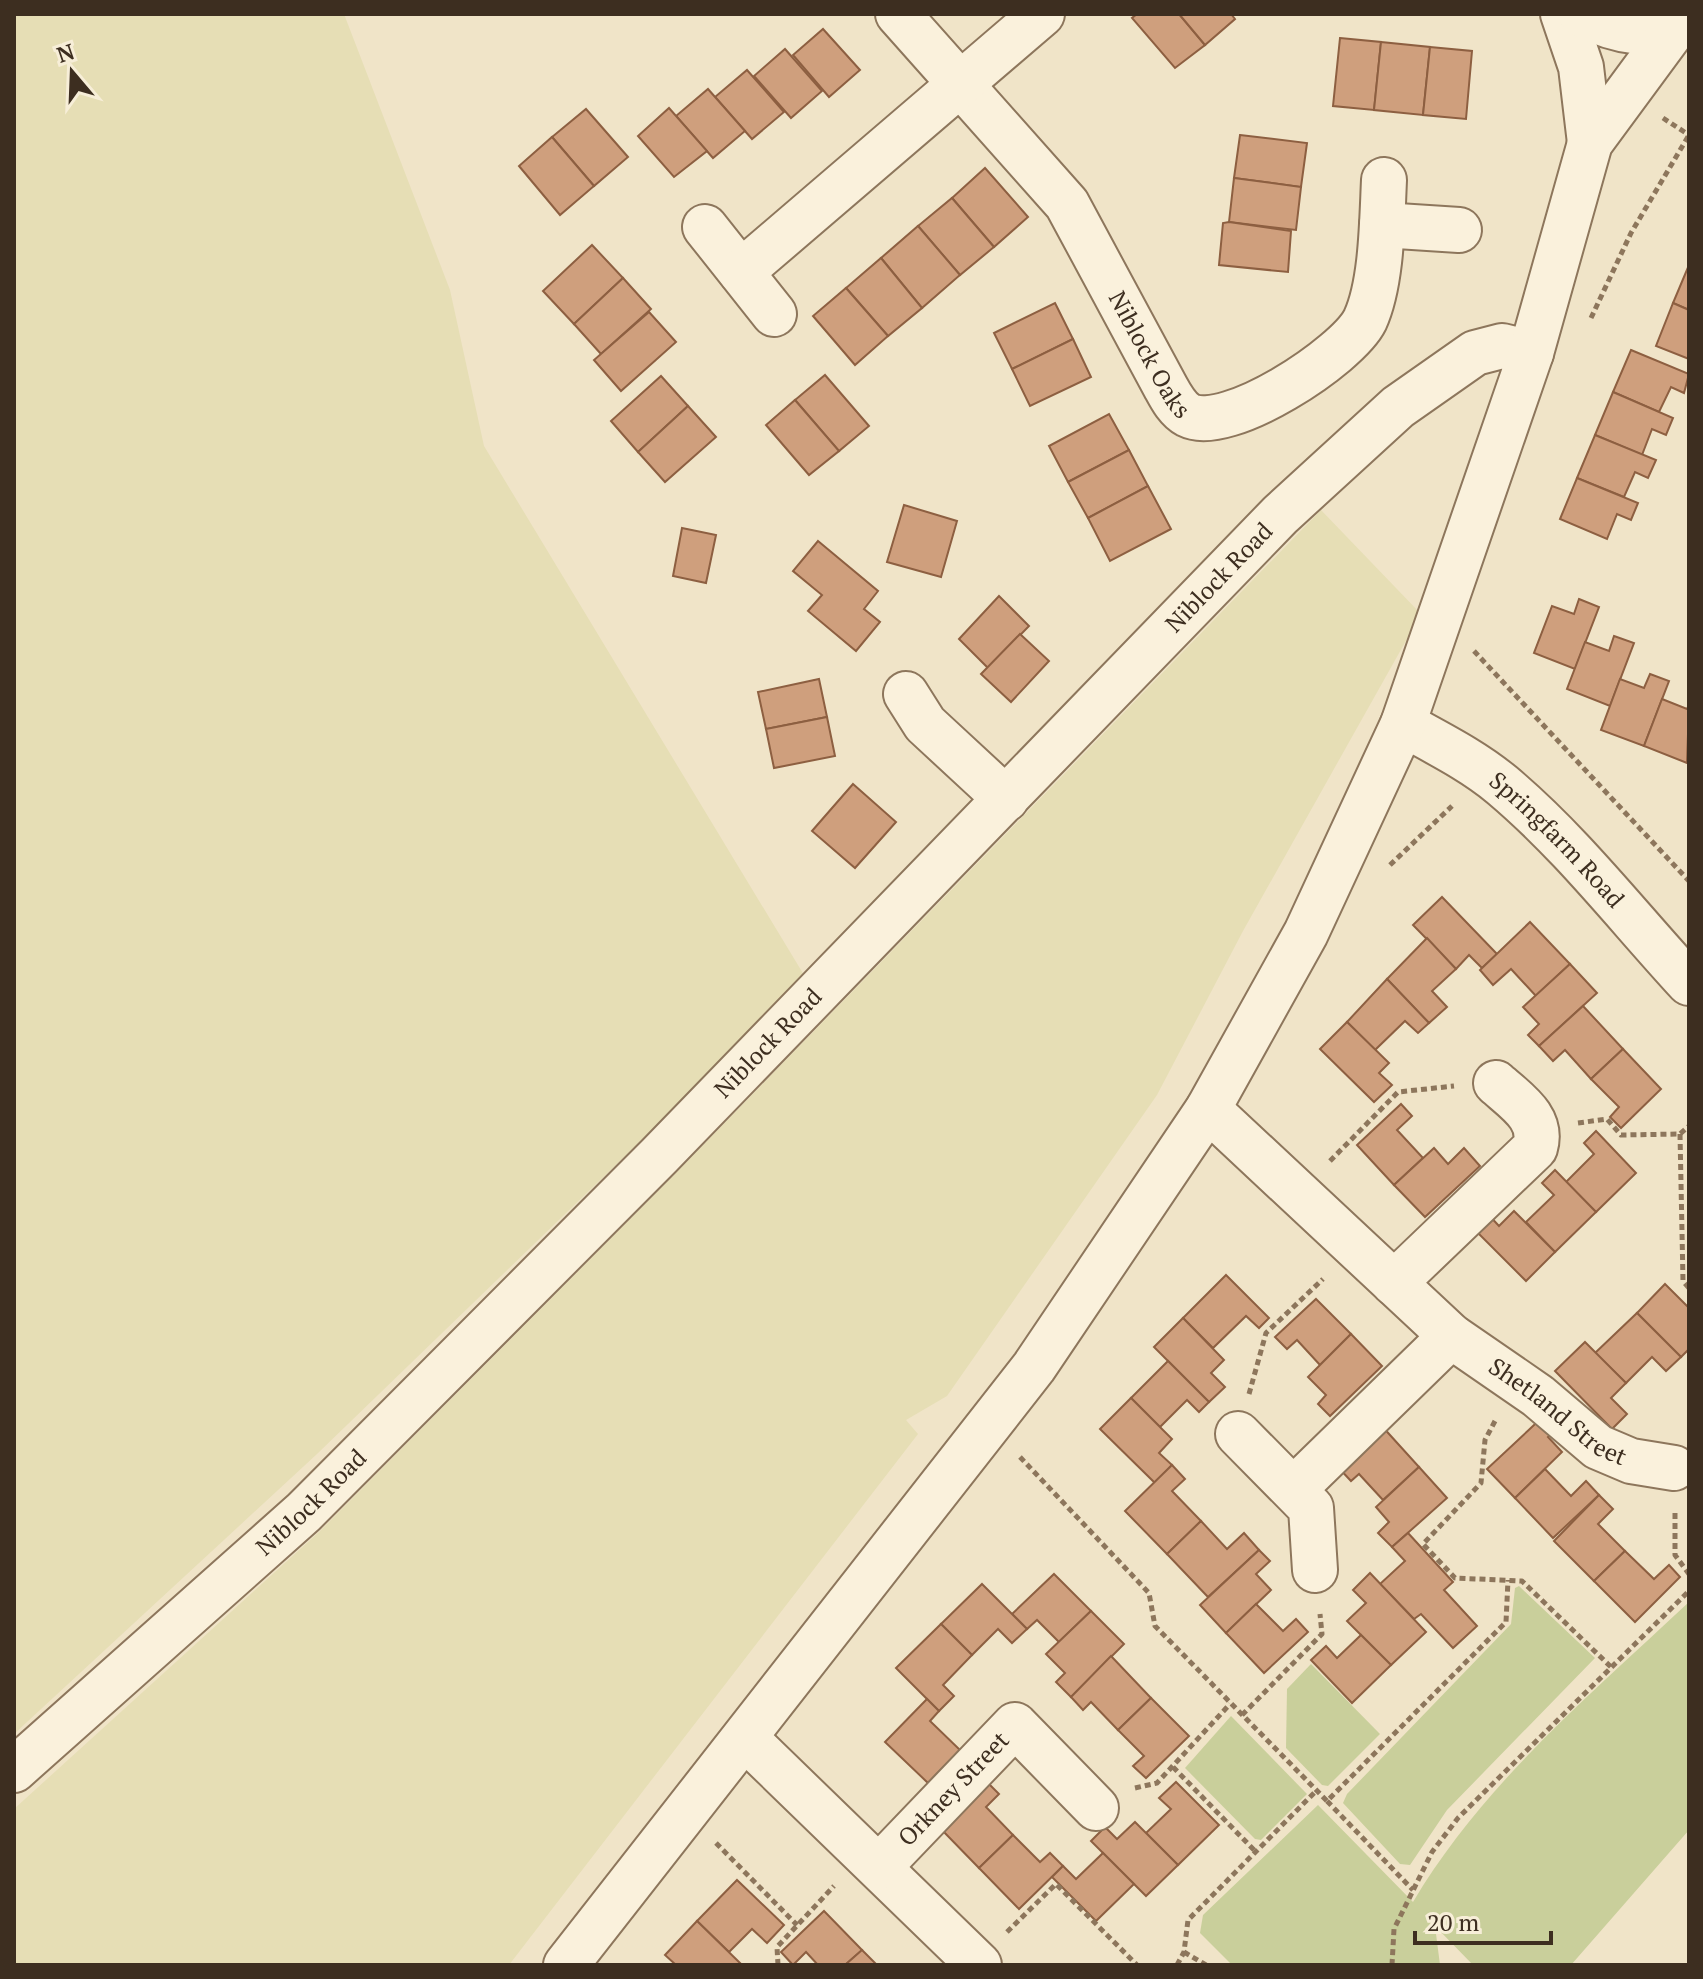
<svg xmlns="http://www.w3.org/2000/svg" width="1703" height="1979" font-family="'PT Serif',serif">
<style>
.farmland{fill:#e6deb5}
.green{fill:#c9cf9b}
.building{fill:#cf9f7d;stroke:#8d5f41;stroke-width:2}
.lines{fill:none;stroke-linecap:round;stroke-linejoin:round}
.minor-casing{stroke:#8d765c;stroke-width:48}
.path{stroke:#8d765c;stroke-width:5;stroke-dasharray:6 4;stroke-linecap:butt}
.minor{stroke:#faf1dc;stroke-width:44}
.labels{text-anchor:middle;stroke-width:8;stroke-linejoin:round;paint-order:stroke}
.street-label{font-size:24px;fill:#3d2e20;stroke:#f7eed8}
</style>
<rect width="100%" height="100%" fill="#f0e4c8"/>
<g class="farmland">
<path d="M 14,14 L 344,14 L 450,290 L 484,446 L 807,980 L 317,1454 L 14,1734 Z"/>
<path d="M 1321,510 L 1421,614 L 1243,931 L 1157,1095 L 947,1396 L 906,1420 L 918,1434 L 509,1965 L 14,1965 L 14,1809 L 319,1532 L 673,1176 Z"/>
</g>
<g class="green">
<path d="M 1519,1586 L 1595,1658 L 1447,1810 L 1410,1865 L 1400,1864 L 1343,1803 L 1347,1794 L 1511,1624 L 1515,1588 Z"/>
<path d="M 1689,1602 L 1689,1830 L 1571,1965 L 1473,1965 L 1435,1926 L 1440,1965 L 1232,1965 L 1200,1933 L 1203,1915 L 1318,1805 L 1413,1902 C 1483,1784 1590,1695 1689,1602 Z"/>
<path d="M 1311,1664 L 1380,1734 L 1328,1786 L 1322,1785 L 1286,1748 L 1287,1689 Z"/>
<path d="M 1231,1716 L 1307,1794 L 1261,1840 L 1255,1839 L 1185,1768 Z"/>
</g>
<g class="building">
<path d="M 1137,14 L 1179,14 L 1205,45 L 1175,68 L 1132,18 Z"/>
<path d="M 1179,14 L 1231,14 L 1235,19 L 1205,45 Z"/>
<path d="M 823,29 L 860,70 L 829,97 L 793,55 Z"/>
<path d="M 1340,38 L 1381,42 L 1374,110 L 1333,106 Z"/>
<path d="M 1381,42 L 1430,47 L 1423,115 L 1374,110 Z"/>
<path d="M 1430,47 L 1472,51 L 1466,119 L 1423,115 Z"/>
<path d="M 785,49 L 822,91 L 791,118 L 754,76 Z"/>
<path d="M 747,70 L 784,112 L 752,139 L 715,97 Z"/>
<path d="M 708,89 L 745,131 L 713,158 L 676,116 Z"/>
<path d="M 669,108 L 707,151 L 674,177 L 638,136 Z"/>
<path d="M 586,109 L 628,157 L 594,186 L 552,137 Z"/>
<path d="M 1240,135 L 1307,143 L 1301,187 L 1234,178 Z"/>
<path d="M 552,137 L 594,186 L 560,215 L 519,166 Z"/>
<path d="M 985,168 L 1028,217 L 994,247 L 952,198 Z"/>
<path d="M 1234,178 L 1301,187 L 1296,230 L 1229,222 Z"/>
<path d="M 952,198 L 994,247 L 960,275 L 918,226 Z"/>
<path d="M 1229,222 L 1291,231 L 1288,272 L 1219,265 L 1223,223 Z"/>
<path d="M 918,226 L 960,275 L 922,308 L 881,258 Z"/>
<path d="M 592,245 L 623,278 L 574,324 L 543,291 Z"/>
<path d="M 881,258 L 922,308 L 888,336 L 846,288 Z"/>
<path d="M 1689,265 L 1689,310 L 1673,303 Z"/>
<path d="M 623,278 L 651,309 L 601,354 L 574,324 Z"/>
<path d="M 846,288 L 888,336 L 855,365 L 813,316 Z"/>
<path d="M 1055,303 L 1073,339 L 1012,369 L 994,333 Z"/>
<path d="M 1673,303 L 1689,310 L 1689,359 L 1656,346 Z"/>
<path d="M 649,312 L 676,342 L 621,391 L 594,360 Z"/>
<path d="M 1073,339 L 1091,377 L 1030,406 L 1012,369 Z"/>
<path d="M 1631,350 L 1689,374 L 1684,393 L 1671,387 L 1659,412 L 1613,392 Z"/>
<path d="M 825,375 L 869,426 L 839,451 L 795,400 Z"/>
<path d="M 661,376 L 688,406 L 638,452 L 611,421 Z"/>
<path d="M 1613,392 L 1673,418 L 1666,435 L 1652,429 L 1642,455 L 1595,435 Z"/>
<path d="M 795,400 L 839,451 L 809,475 L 766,425 Z"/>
<path d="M 688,406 L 716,437 L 665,482 L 638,452 Z"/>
<path d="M 1109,414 L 1129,450 L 1068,482 L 1049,446 Z"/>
<path d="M 1595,435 L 1656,460 L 1648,478 L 1635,472 L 1624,497 L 1577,478 Z"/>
<path d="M 1129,450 L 1148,486 L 1088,518 L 1068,482 Z"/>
<path d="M 1577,478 L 1638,503 L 1631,520 L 1617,514 L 1607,539 L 1560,519 Z"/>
<path d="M 1148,486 L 1171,529 L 1110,561 L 1088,518 Z"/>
<path d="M 904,505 L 957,521 L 941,577 L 887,562 Z"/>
<path d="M 682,528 L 716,535 L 706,583 L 673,576 Z"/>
<path d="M 818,541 L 878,591 L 864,609 L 880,622 L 856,651 L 808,611 L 822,595 L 793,571 Z"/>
<path d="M 999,596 L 1029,626 L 988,668 L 959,639 Z"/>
<path d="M 1579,599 L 1599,607 L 1575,669 L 1534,653 L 1552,606 L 1574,614 Z"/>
<path d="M 1020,634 L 1049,661 L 1011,702 L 981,674 Z"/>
<path d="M 1614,636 L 1634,643 L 1610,706 L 1567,689 L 1585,642 L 1609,651 Z"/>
<path d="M 1650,674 L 1669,681 L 1644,746 L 1601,730 L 1620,679 L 1644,688 Z"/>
<path d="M 819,679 L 827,717 L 766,729 L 758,692 Z"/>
<path d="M 1662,699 L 1687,709 L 1689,705 L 1687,763 L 1644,746 Z"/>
<path d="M 827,717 L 835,756 L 774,768 L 766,729 Z"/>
<path d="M 853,784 L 896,822 L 855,868 L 812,831 Z"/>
<path d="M 1442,897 L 1497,954 L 1482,968 L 1469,955 L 1456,969 L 1413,925 Z"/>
<path d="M 1530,922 L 1570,964 L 1536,996 L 1511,969 L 1493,985 L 1480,970 Z"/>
<path d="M 1427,938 L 1456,969 L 1432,991 L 1447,1007 L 1429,1023 L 1387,979 Z"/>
<path d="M 1570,964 L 1597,993 L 1539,1046 L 1528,1035 L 1539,1024 L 1523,1007 Z"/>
<path d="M 1387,979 L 1429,1023 L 1418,1033 L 1405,1021 L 1375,1050 L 1347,1022 Z"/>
<path d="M 1583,1006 L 1623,1049 L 1591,1079 L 1565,1050 L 1553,1061 L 1539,1046 Z"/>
<path d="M 1347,1022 L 1389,1063 L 1379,1073 L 1392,1085 L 1374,1102 L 1320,1049 Z"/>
<path d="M 1623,1049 L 1661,1089 L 1621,1128 L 1610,1117 L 1619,1107 L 1591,1079 Z"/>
<path d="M 1401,1104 L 1412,1116 L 1397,1130 L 1423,1158 L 1394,1185 L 1357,1145 Z"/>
<path d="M 1596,1131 L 1636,1173 L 1596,1212 L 1566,1182 L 1594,1154 L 1584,1143 Z"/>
<path d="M 1434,1148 L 1448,1164 L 1464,1148 L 1480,1166 L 1425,1217 L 1394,1185 Z"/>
<path d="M 1555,1170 L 1596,1212 L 1555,1252 L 1526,1222 L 1554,1195 L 1542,1183 Z"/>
<path d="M 1514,1211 L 1555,1252 L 1526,1281 L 1472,1227 L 1486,1212 L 1499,1226 Z"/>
<path d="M 1226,1275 L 1269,1318 L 1259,1328 L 1246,1316 L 1213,1348 L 1183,1318 Z"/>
<path d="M 1665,1284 L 1689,1308 L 1689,1349 L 1681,1357 L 1637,1313 Z"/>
<path d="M 1316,1299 L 1351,1334 L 1320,1365 L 1297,1340 L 1287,1349 L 1275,1337 Z"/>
<path d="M 1637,1313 L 1681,1357 L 1666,1371 L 1652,1357 L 1626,1383 L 1595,1353 Z"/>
<path d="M 1183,1318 L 1224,1360 L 1211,1373 L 1225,1387 L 1209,1402 L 1154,1347 Z"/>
<path d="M 1351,1334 L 1382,1366 L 1330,1416 L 1318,1404 L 1326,1395 L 1308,1377 Z"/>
<path d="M 1585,1342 L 1626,1383 L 1611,1398 L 1627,1414 L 1612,1429 L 1555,1371 Z"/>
<path d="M 1168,1361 L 1209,1402 L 1199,1412 L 1187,1400 L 1160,1427 L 1131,1398 Z"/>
<path d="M 1131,1398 L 1172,1439 L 1159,1453 L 1172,1465 L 1155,1483 L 1100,1429 Z"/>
<path d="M 1548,1412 L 1560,1425 L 1548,1437 L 1562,1452 L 1515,1498 L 1487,1469 Z"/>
<path d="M 1380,1424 L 1419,1467 L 1383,1500 L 1359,1474 L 1351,1481 L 1336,1465 Z"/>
<path d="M 1172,1465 L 1185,1479 L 1172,1491 L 1201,1521 L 1167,1554 L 1125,1511 Z"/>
<path d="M 1419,1467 L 1447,1498 L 1392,1547 L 1378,1533 L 1389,1522 L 1376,1507 Z"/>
<path d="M 1545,1469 L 1571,1496 L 1586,1481 L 1599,1495 L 1553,1538 L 1515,1498 Z"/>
<path d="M 1599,1495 L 1613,1509 L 1598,1524 L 1625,1551 L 1594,1581 L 1554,1541 Z"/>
<path d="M 1201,1521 L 1227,1549 L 1244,1533 L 1259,1550 L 1208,1597 L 1167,1554 Z"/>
<path d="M 1408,1533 L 1453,1582 L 1444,1590 L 1477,1626 L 1453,1648 L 1421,1614 L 1414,1619 L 1380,1584 L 1405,1561 L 1392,1547 Z"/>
<path d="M 1259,1550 L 1270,1561 L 1256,1574 L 1271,1590 L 1226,1633 L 1200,1605 Z"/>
<path d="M 1625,1551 L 1654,1579 L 1669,1565 L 1680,1577 L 1635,1622 L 1594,1581 Z"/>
<path d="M 1370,1573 L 1426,1632 L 1391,1665 L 1347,1621 L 1366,1603 L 1353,1590 Z"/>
<path d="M 1054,1574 L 1091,1611 L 1059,1642 L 1037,1620 L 1027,1629 L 1012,1614 Z"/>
<path d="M 982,1584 L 1027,1629 L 1012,1643 L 998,1629 L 972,1655 L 941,1624 Z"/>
<path d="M 1256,1604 L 1283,1631 L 1296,1619 L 1308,1632 L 1264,1673 L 1226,1633 Z"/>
<path d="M 1091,1611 L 1124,1644 L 1071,1697 L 1056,1682 L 1065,1673 L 1046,1654 Z"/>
<path d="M 941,1624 L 972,1655 L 943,1685 L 954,1696 L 939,1711 L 896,1668 Z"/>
<path d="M 1361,1635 L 1391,1665 L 1352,1703 L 1311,1660 L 1326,1646 L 1337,1658 Z"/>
<path d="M 1111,1656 L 1151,1698 L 1118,1730 L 1091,1702 L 1083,1710 L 1071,1697 Z"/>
<path d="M 1151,1698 L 1189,1736 L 1146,1778 L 1133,1766 L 1144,1756 L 1118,1730 Z"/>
<path d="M 927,1699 L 939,1711 L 930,1721 L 960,1750 L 928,1783 L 885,1742 Z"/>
<path d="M 987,1782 L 999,1794 L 986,1807 L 1013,1835 L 979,1868 L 940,1828 Z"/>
<path d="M 1176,1782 L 1219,1825 L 1178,1865 L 1146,1833 L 1171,1809 L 1159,1798 Z"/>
<path d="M 1135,1822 L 1178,1865 L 1146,1896 L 1091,1841 L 1105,1827 L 1117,1839 Z"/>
<path d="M 1013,1835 L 1040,1862 L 1050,1853 L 1063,1866 L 1019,1909 L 979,1868 Z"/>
<path d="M 1103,1853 L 1134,1884 L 1096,1921 L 1052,1877 L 1063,1866 L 1076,1879 Z"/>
<path d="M 737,1880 L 784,1925 L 767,1943 L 752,1929 L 729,1952 L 697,1921 Z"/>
<path d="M 824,1911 L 862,1950 L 845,1965 L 818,1965 L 806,1952 L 793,1965 L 781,1952 Z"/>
<path d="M 697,1921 L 741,1964 L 741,1965 L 676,1965 L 665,1955 Z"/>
<path d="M 862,1950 L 877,1965 L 845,1965 Z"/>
</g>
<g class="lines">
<defs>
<g id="minor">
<path id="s1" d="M 898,14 L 1067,204 L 1165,386 C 1171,397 1177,409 1188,415 C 1227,435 1347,356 1365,320 C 1382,283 1382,221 1384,180"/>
<path d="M 1563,14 L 1581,67 L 1590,143"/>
<path d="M 1581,14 C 1616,32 1651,39 1689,22"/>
<path d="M 1382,225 L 1459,230"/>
<path d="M 705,227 L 774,314"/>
<path d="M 741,272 L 1042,14"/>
<path d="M 906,694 L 925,724 L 1006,799"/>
<path id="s2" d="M 1403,724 C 1437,743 1472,760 1502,785 C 1571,843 1628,917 1689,983"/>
<path id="s3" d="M 1208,1109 L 1451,1336 L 1538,1396 L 1598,1447 L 1631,1461 L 1674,1468"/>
<path d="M 1394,1283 L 1535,1148 C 1544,1118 1516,1101 1496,1083"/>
<path d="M 1238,1434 L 1311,1508 L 1315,1570"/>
<path d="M 1294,1489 L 1451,1336"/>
<path d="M 745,1738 L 979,1965"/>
<path id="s4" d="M 14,1770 L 304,1512 L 659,1156 L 1280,515 L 1398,407 L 1475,353 L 1502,346 L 1531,353"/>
<path id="s5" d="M 879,1867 L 1015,1725 L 1096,1808"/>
<path d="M 566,1965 L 1034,1367 L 1208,1109 L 1306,933 L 1403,724 L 1531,353 L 1590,143 L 1674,29"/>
</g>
</defs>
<use href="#minor" class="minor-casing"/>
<g class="path">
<path d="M 1663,118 L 1689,135"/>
<path d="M 1591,318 L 1631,233 L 1689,135"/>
<path d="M 1474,651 L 1689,881"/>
<path d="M 1390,865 L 1452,806"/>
<path d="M 1578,1123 L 1607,1119 L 1621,1135 L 1680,1134 L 1689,1126"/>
<path d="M 1680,1134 L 1683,1281 L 1689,1288"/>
<path d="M 1330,1161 L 1398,1092 L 1454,1086"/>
<path d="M 1249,1394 L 1266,1333 L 1323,1279"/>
<path d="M 1495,1421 L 1485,1440 L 1481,1483 L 1423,1544 L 1455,1578 L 1522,1581 L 1611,1667"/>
<path d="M 1020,1457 L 1149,1593 L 1155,1626 L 1327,1801 L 1506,1622 L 1508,1580"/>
<path d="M 1675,1513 L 1675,1555 L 1689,1574"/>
<path d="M 1242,1715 L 1322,1634 L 1320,1614"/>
<path d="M 1173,1767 L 1256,1852"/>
<path d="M 1135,1788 L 1157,1783 L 1230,1704"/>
<path d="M 1327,1801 L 1413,1890"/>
<path d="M 716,1843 L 797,1925"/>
<path d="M 1007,1932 L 1056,1884 L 1137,1965"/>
<path d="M 1184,1952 L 1206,1965"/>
<path d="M 778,1965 L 777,1947 L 834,1886"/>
<path d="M 1177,1965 L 1184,1952 L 1188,1920 L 1316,1791"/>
<path d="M 1392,1965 L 1394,1929 L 1432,1852 L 1458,1818 L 1689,1591"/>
</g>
<use href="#minor" class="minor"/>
</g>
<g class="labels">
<g class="street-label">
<text dy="8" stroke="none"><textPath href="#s1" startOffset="426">Niblock Oaks</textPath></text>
<text dy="8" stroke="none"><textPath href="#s4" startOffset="1696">Niblock Road</textPath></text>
<text dy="8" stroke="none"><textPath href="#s2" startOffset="194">Springfarm Road</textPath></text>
<text dy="8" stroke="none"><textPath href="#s4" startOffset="1048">Niblock Road</textPath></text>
<text dy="8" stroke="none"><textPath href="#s3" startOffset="464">Shetland Street</textPath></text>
<text dy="8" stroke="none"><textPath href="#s4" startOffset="400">Niblock Road</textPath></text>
<text dy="8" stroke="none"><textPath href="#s5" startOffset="108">Orkney Street</textPath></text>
</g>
</g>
<rect width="1703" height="1979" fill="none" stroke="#3d2e20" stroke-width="32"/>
<g transform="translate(72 72) rotate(341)" stroke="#f7eed8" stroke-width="6" paint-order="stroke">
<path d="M0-6L14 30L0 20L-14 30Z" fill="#3d2e20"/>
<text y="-12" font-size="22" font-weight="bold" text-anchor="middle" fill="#3d2e20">N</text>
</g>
<path d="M1415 1931v12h136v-12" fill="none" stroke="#3d2e20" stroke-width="4"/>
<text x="1427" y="1931" font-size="24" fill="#3d2e20" stroke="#f7eed8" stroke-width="6" paint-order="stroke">20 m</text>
</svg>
